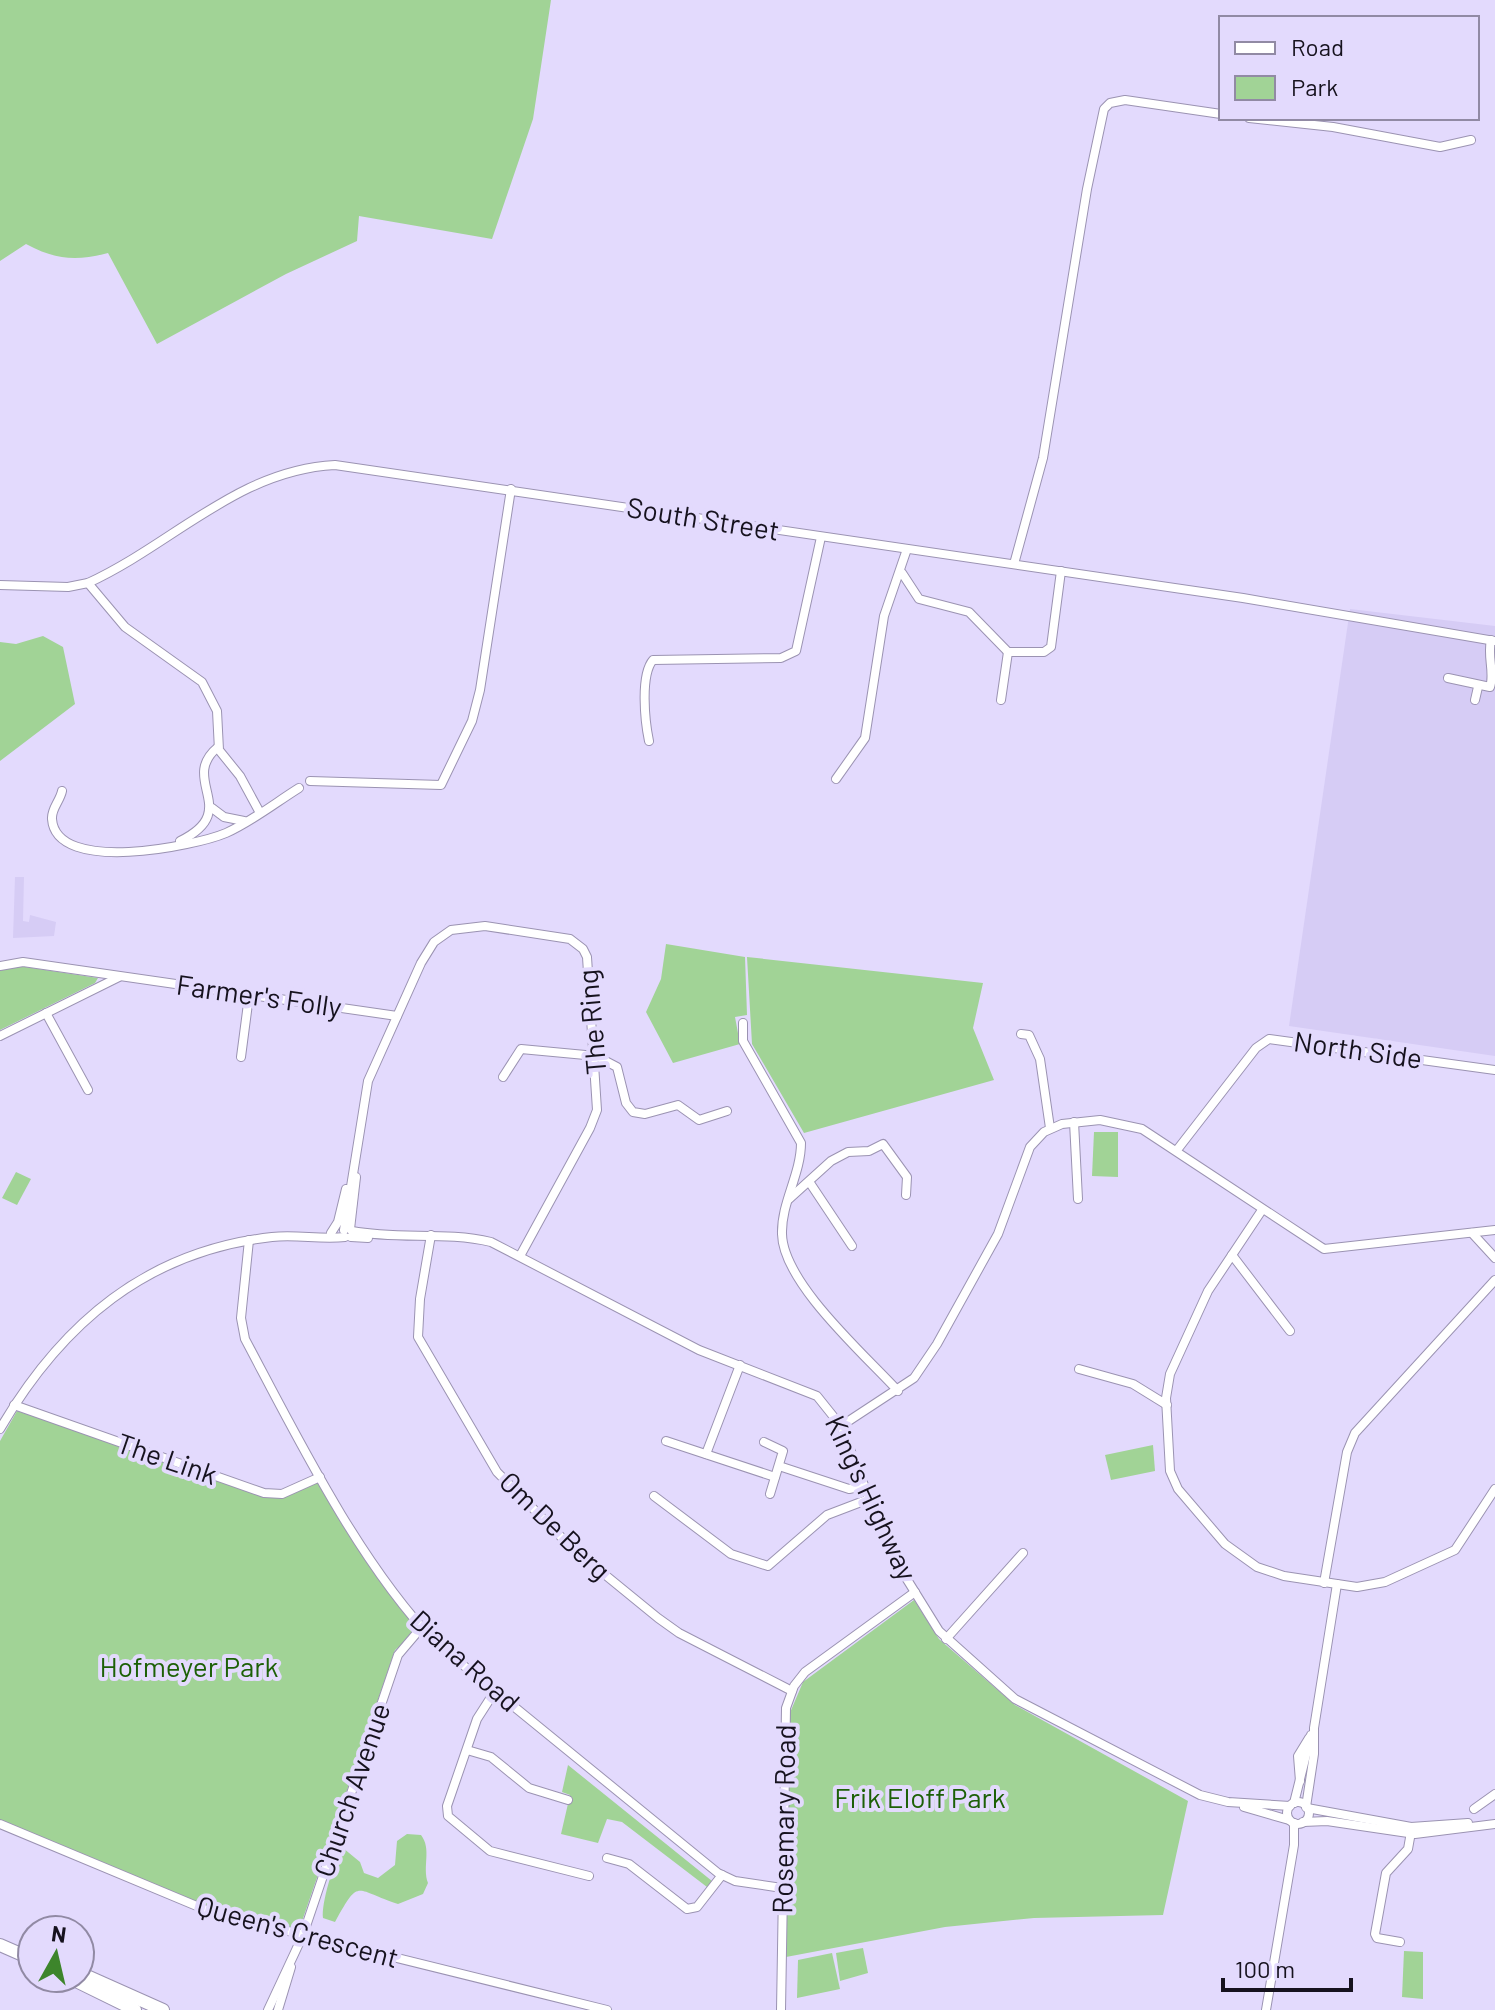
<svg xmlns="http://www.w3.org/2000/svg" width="1495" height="2010" font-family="Barlow,sans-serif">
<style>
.built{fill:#d6ccf5}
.green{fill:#a1d396}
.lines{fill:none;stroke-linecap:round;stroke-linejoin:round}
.street-casing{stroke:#9b93b2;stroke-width:10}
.primary-casing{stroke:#9b93b2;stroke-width:14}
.street{stroke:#fff;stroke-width:8}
.primary{stroke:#fff;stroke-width:12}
.labels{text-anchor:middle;stroke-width:8;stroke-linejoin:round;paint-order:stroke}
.street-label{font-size:28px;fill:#16121e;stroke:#e3dafd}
.park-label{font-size:28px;fill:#1d6007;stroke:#e3dafd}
</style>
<rect width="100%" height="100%" fill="#e3dafd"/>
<g class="built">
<path d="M 1350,609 L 1495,626 L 1495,1056 L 1289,1026 Z"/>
<path d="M 15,877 L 24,877 L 23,921 L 29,922 L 30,915 L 56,922 L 54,936 L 13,938 Z"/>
</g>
<g class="green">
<path d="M 0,0 L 551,0 L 533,119 L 492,239 L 359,216 L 357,241 L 286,274 L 157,344 L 108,253 C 77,261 55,260 26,244 L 0,261 Z"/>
<path d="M 43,636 L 63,647 L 75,704 L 0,761 L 0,642 L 16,644 Z"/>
<path d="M 666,944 L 745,957 L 747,1015 L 735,1017 L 740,1044 L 673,1063 L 646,1012 L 661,979 Z"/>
<path d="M 747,957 L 983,983 L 973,1028 L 994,1080 L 804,1133 L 752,1044 Z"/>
<path d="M 11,966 L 19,966 L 98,978 L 95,983 L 0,1030 L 0,971 Z"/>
<path d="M 1094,1132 L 1118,1132 L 1118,1177 L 1092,1176 Z"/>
<path d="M 16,1172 L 31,1179 L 17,1205 L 2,1198 Z"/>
<path d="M 17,1411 L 276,1494 L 320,1477 L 421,1628 L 395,1650 L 299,1930 L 217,1914 L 0,1825 L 0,1441 Z"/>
<path d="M 1153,1445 L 1155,1471 L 1111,1480 L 1105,1455 Z"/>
<path d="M 914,1600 L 939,1639 L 1015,1705 L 1188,1801 L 1163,1915 L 1034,1918 L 945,1927 L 786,1957 L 789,1715 L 803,1682 Z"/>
<path d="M 568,1765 L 712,1881 L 707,1887 L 622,1822 L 607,1819 L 598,1843 L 561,1834 L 570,1795 L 562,1792 Z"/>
<path d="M 407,1834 L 421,1835 C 432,1849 422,1867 428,1883 L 423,1894 L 398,1904 C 354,1890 360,1877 335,1922 L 323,1918 C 321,1904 334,1860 343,1848 L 360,1862 L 364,1873 L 378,1878 L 395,1865 L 397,1841 Z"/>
<path d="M 863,1948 L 868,1973 L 840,1981 L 836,1953 Z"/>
<path d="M 1404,1951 L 1423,1952 L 1423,1999 L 1402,1997 Z"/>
<path d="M 832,1953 L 840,1989 L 797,1998 L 798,1960 Z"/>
</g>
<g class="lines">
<defs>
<g id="street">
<path d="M 1249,118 L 1333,127 L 1440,147 L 1471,140"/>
<path d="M 1014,564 L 1043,458 L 1087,189 L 1104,109 L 1110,103 L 1125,100 L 1221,114"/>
<path d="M 902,573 L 919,599 L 969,612 L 1008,652"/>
<path d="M 88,583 L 125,627 L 202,682 L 217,711 L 219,750 L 240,776 L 259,811"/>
<path d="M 0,585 L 68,587 L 88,583 C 173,544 238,470 335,465 L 1243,598 L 1495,641"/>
<path d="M 1448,678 L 1490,687 C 1495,674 1487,656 1491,640"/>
<path d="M 1001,700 L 1008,652 L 1044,652 L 1051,647 L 1061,571"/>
<path d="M 1475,700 L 1478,687"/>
<path d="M 649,741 C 645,722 640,675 653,660 L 781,658 L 796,651 L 821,537"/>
<path d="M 836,779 L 865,738 L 884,616 L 907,549"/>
<path d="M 310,781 L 441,785 L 472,721 L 480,690 L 511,489"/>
<path d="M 62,791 C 60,801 51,809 52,819 C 56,875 195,846 226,833 C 251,822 275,803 299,788"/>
<path d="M 212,808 L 224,817 L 244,821"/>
<path d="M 180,841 C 243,810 178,780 218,747"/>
<path d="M 0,966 L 23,962 L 397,1016"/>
<path d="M 46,1013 L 88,1090"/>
<path d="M 743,1023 L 743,1041 L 801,1143 C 801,1174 781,1203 782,1234 C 783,1283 865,1355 898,1391"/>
<path d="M 1021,1034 L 1029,1035 L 1040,1059 L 1050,1128"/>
<path d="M 0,1036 L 119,977"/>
<path d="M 241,1057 L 249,996"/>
<path d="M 503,1077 L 521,1049 L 596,1056 L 617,1067 L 626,1103 L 633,1112 L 645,1114 L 678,1105 L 699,1120 L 727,1111"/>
<path d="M 1074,1122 L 1078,1199"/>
<path d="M 1177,1150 L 1256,1048 L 1269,1039 L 1495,1070"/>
<path d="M 810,1183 L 852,1246"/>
<path d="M 789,1199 L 831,1161 L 848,1152 L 869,1151 L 883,1144 L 907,1177 L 906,1195"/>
<path d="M 1262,1210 L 1208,1291 L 1170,1374 L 1166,1398 L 1170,1471 L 1178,1489 L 1225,1544 L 1257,1567 L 1284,1576 L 1357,1587 L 1385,1582 L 1455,1550 L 1495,1489"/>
<path d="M 350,1229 L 356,1177"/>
<path d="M 344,1230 L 368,1081 L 421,963 L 434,942 L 451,930 L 485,926 L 570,939 L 583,949 L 587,957 L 597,1110 L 590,1128 L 520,1256"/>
<path d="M 352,1231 C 398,1240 445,1231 491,1242 L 699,1350 L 817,1396 L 841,1426 L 890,1552 L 939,1631 L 1015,1699 L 1200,1795 L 1228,1802 L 1290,1806"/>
<path d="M 331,1233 L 338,1222 L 346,1189"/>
<path d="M 1472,1233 L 1495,1258"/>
<path d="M 431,1235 L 420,1299 L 418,1337 L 497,1472 L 571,1547 L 658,1618 L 679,1633 L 792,1691"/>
<path d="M 351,1237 L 368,1238"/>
<path d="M 249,1240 L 241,1318 L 245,1339 C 297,1437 359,1563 436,1643 L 718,1873 L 735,1881 L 782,1888"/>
<path d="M 1232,1255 L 1290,1331"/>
<path d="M 1079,1369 L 1133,1384 L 1167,1405"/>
<path d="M 14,1405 L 264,1493 L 282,1494 L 320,1477"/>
<path d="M 841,1426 L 914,1378 L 937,1344 L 998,1234 L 1030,1147 L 1044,1132 L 1062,1124 L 1100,1120 L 1142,1129 L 1324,1249 L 1495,1230"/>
<path d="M 0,1429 C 62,1323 147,1251 272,1237 C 297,1234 320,1240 345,1237"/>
<path d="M 666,1441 L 775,1477"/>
<path d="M 764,1442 L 783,1451 L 770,1494"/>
<path d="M 706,1454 L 740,1365"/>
<path d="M 779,1466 L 849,1489 L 864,1486"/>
<path d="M 654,1496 L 731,1554 L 768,1566 L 827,1515 L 869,1499"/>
<path d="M 1324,1583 L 1347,1452 L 1355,1433 L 1495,1280"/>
<path d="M 946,1639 L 1023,1553"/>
<path d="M 495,1691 L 477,1719 L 447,1806 L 448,1816 L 490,1851 L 589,1876"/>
<path d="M 467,1750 L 491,1757 L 529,1788 L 568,1800"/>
<path d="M 1300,1781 L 1298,1756 L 1309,1738"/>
<circle cx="1298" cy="1813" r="11"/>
<path d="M 1294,1803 L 1311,1735"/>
<path d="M 1244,1807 L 1289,1820"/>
<path d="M 1306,1807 L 1314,1754 L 1314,1728 L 1337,1584"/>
<path d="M 1307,1808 L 1411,1827 L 1468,1823"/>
<path d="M 1474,1809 L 1495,1794"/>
<path d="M 1303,1822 L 1327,1821 L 1415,1834 L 1495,1824"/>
<path d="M 0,1824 L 211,1912 L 607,2010"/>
<path d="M 607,1858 L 629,1864 L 687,1909 L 697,1907 L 722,1875"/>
<path d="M 1400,1942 L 1377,1938 L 1375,1934 L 1386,1873 L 1408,1849 L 1411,1832"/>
<path d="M 268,2010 L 303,1935 L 398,1655 L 421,1628"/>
<path d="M 278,2010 L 291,1967"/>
<path d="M 781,2010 L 786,1708 L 794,1686 L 805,1672 L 915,1592"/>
<path d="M 1266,2010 L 1294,1845 L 1294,1823"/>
</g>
<g id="primary">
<path d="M 0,1945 L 32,1959"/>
<path d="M 80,1973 L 163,2010"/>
<path d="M 70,1978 L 135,2010"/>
</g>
</defs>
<use href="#street" class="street-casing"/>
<use href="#primary" class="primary-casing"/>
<use href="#street" class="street"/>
<use href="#primary" class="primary"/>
</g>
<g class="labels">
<g class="street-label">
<text transform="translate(703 519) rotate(9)" y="10">South Street</text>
<text transform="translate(259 996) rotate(8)" y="10">Farmer's Folly</text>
<text transform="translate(592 1022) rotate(-95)" y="10">The Ring</text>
<text transform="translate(1358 1050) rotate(8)" y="10">North Side</text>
<text transform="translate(167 1459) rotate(19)" y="10">The Link</text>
<text transform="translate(871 1498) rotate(65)" y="10">King's Highway</text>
<text transform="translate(555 1526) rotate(44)" y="10">Om De Berg</text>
<text transform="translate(465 1661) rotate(42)" y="10">Diana Road</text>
<text transform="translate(352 1790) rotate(-71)" y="10">Church Avenue</text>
<text transform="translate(784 1819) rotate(-89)" y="10">Rosemary Road</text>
<text transform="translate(298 1932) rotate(15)" y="10">Queen's Crescent</text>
</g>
<g class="park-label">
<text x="189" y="1677">Hofmeyer Park</text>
<text x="920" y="1808">Frik Eloff Park</text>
</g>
</g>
<rect x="1219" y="16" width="260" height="104" fill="#e3dafd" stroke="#918aa4" stroke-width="2"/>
<rect x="1235" y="42" width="40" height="12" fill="#ffffff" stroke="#918aa4" stroke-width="2"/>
<text x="1291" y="56" font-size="24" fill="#16121e">Road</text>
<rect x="1235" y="76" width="40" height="24" fill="#a1d396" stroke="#918aa4" stroke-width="2"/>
<text x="1291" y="96" font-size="24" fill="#16121e">Park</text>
<g transform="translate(56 1954) rotate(8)"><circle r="38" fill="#e3dafd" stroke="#918aa4" stroke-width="2"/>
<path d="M0-6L14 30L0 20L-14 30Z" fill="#3d852b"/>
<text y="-12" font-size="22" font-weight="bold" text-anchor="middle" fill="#16121e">N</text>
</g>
<path d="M1223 1978v12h128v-12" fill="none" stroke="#16121e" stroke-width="4"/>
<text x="1235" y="1978" font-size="24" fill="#16121e" stroke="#e3dafd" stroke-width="6" paint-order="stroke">100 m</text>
</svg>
